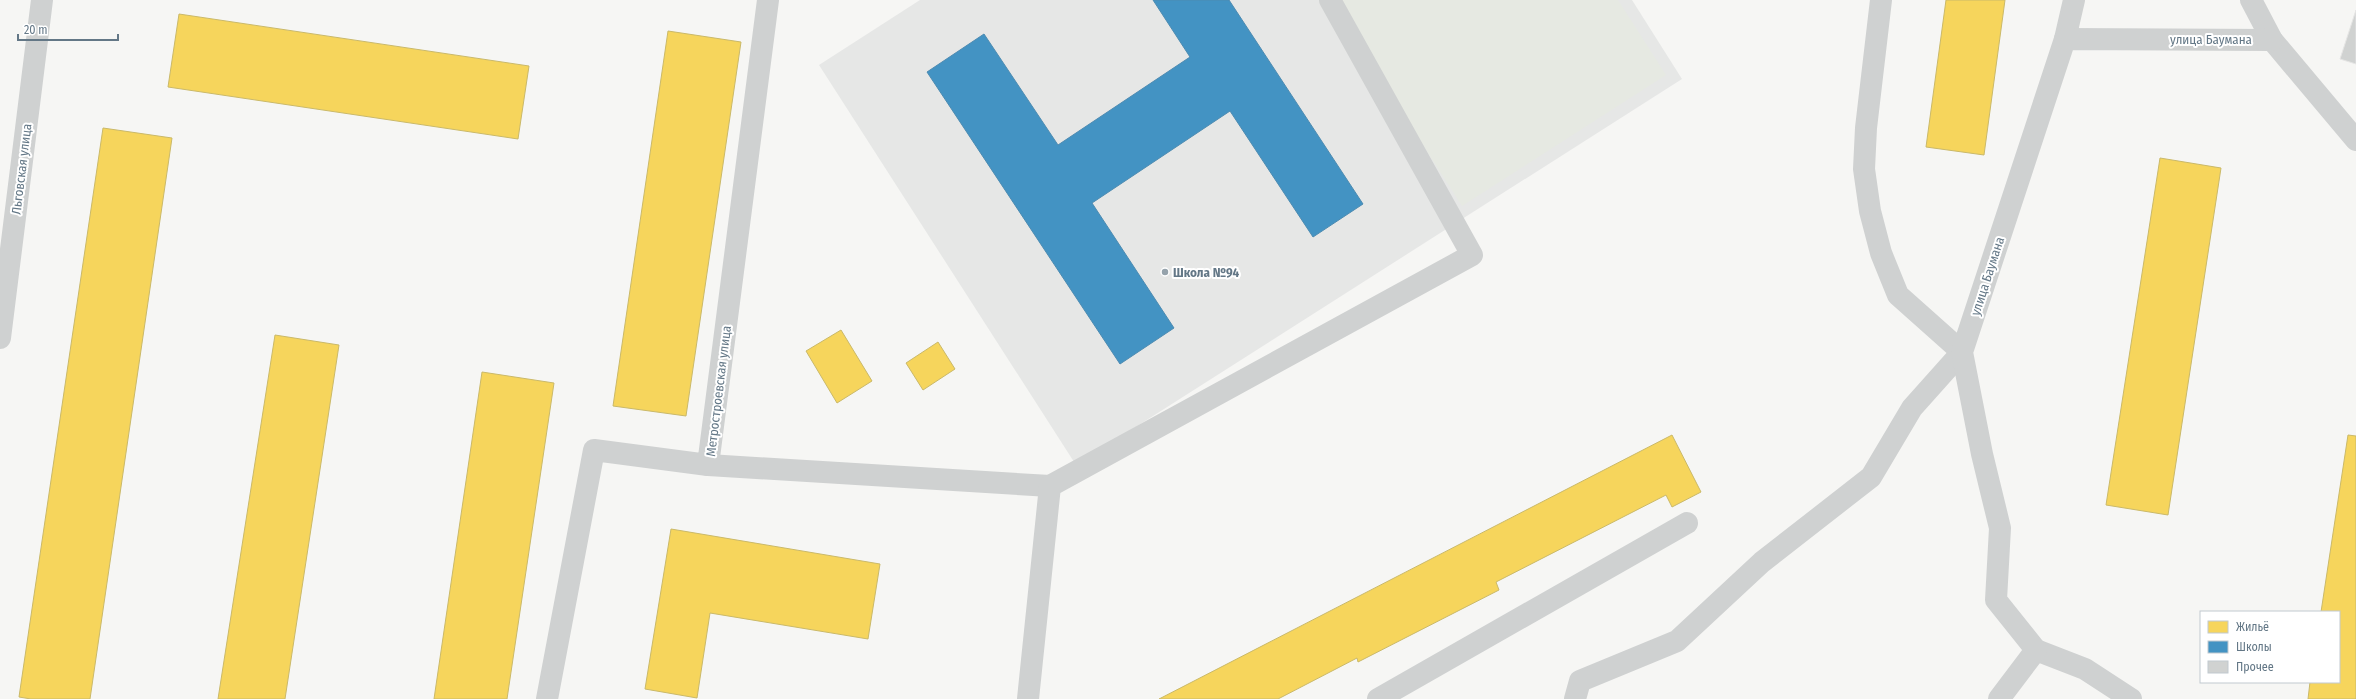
<svg xmlns="http://www.w3.org/2000/svg" width="2356" height="699" font-family="'Fira Sans Condensed',sans-serif">
<style>
.built{fill:#e6e7e6}
.green{fill:#e6e9e2}
.homes{fill:#f6d55c;stroke:#cab969}
.schools{fill:#4393c3;stroke:#4d8bb1}
.building{fill:#d0d2d1;stroke:#e5e5e4}
.lines{fill:none;stroke-linecap:round;stroke-linejoin:round}
.minor{stroke:#cfd1d1;stroke-width:22}
.poi-dot{fill:#96a3ac;stroke:#fff;stroke-width:1.5}
.labels{text-anchor:middle;stroke-width:4;stroke-linejoin:round;paint-order:stroke}
.street-label{font-size:13px;fill:#637786;stroke:#fff}
.poi-label{font-size:13px;font-weight:bold;fill:#637786;stroke:#fff;text-anchor:start}
</style>
<rect width="100%" height="100%" fill="#f6f6f4"/>
<path class="built" d="M 920,0 L 1632,0 L 1682,79 L 1076,465 L 819,65 Z"/>
<path class="green" d="M 1330,0 L 1618,0 L 1666,75 L 1462,206 Z"/>
<g class="homes">
<path d="M 1946,0 L 2005,0 L 1984,155 L 1926,147 Z"/>
<path d="M 179,14 L 529,66 L 518,139 L 168,87 Z"/>
<path d="M 668,31 L 741,42 L 686,416 L 613,406 Z"/>
<path d="M 103,128 L 172,138 L 90,699 L 31,699 L 19,697 Z"/>
<path d="M 2160,158 L 2221,168 L 2168,515 L 2106,505 Z"/>
<path d="M 841,330 L 872,381 L 837,403 L 806,351 Z"/>
<path d="M 275,335 L 339,345 L 285,699 L 218,699 Z"/>
<path d="M 938,342 L 955,369 L 923,390 L 906,363 Z"/>
<path d="M 482,372 L 554,383 L 507,699 L 434,699 Z"/>
<path d="M 1672,435 L 1701,492 L 1672,507 L 1666,495 L 1496,582 L 1499,590 L 1358,662 L 1357,658 L 1278,699 L 1159,699 Z"/>
<path d="M 2348,435 L 2356,436 L 2356,699 L 2308,699 L 2310,682 L 2339,682 L 2339,612 L 2321,612 Z"/>
<path d="M 671,529 L 880,564 L 868,639 L 710,613 L 697,698 L 645,689 Z"/>
</g>
<path class="schools" d="M 1153,0 L 1229,0 L 1363,204 L 1313,237 L 1230,111 L 1092,203 L 1174,328 L 1120,364 L 927,72 L 984,34 L 1058,145 L 1190,57 Z"/>
<path class="building" d="M 2356,10 L 2356,64 L 2340,59 Z"/>
<g class="lines">
<g class="minor">
<path d="M 2251,0 L 2272,40 L 2356,140"/>
<path d="M 2065,39 L 2074,0"/>
<path d="M 0,338 L 42,0"/>
<path d="M 708,465 L 1050,486"/>
<path d="M 2036,650 L 2085,669 L 2131,699"/>
<path d="M 547,699 L 594,450 L 708,465 L 768,0"/>
<path d="M 1028,699 L 1050,486 L 1472,255 L 1330,0"/>
<path d="M 1378,699 L 1687,523"/>
<path d="M 1575,699 L 1580,681 L 1677,641 L 1762,562 L 1871,477 L 1912,408 L 1962,352 L 1898,295 L 1881,253 L 1870,211 L 1864,169 L 1866,128 L 1881,0"/>
<path d="M 1999,699 L 2036,650 L 1996,600 L 2000,528 L 1982,454 L 1962,352 L 2065,39 L 2272,40"/>
</g>
</g>
<circle class="poi-dot" cx="1165" cy="272" r="4"/>
<g class="labels">
<g class="street-label">
<text x="2211" y="44">улица Баумана</text>
<text transform="translate(21 169) rotate(-83)" y="5">Льговская улица</text>
<text transform="translate(1987 276) rotate(-72)" y="5">улица Баумана</text>
<text transform="translate(718 391) rotate(-83)" y="5">Метростроевская улица</text>
</g>
<g class="poi-label">
<text x="1173" y="277">Школа №94</text>
</g>
</g>
<rect x="2200" y="611" width="140" height="72" fill="#ffffff" stroke="#c1c9cf"/>
<rect x="2208" y="621" width="20" height="12" fill="#f6d55c" stroke="#c1c9cf"/>
<text x="2236" y="631" font-size="12" fill="#637786">Жильё</text>
<rect x="2208" y="641" width="20" height="12" fill="#4393c3" stroke="#c1c9cf"/>
<text x="2236" y="651" font-size="12" fill="#637786">Школы</text>
<rect x="2208" y="661" width="20" height="12" fill="#d0d2d1" stroke="#c1c9cf"/>
<text x="2236" y="671" font-size="12" fill="#637786">Прочее</text>
<path d="M18 34v6h100v-6" fill="none" stroke="#637786" stroke-width="2"/>
<text x="24" y="34" font-size="12" fill="#637786" stroke="#ffffff" stroke-width="3" paint-order="stroke">20 m</text>
</svg>
